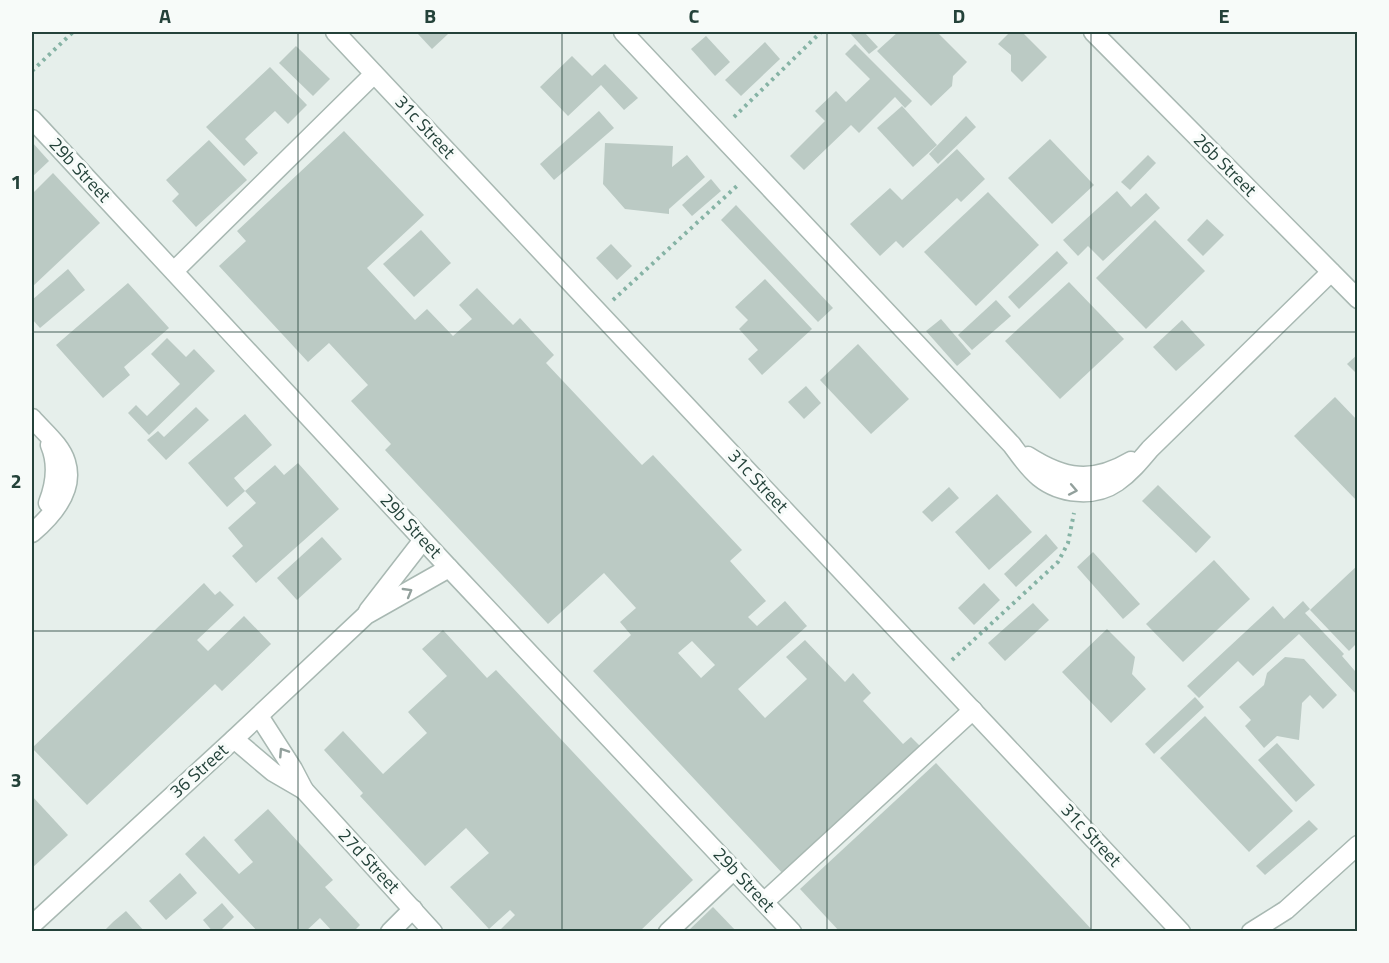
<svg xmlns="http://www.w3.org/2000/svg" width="1389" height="963" font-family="'Titillium Web',sans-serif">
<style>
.building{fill:#bbcac4;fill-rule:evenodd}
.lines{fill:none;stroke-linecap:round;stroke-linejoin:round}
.minor-casing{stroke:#a8b8b2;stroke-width:21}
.path{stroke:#86b3a5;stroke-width:4;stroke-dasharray:3 4.5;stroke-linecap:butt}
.minor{stroke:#fff;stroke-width:18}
.oneway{stroke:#92a09c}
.grid{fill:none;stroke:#24423a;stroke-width:1.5;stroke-opacity:0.55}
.labels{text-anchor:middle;stroke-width:6;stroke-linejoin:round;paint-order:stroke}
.street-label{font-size:18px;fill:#24423a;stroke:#f7fbf9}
.neatline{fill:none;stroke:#24423a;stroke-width:2}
.grid-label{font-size:20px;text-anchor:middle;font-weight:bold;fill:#24423a}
</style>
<rect width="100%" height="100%" fill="#e6efeb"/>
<g class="building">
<path d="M 421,32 L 445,32 L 448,34 L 432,49 L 418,34 Z"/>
<path d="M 849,32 L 864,32 L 878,47 L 869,54 Z"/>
<path d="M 898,32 L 937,32 L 967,62 L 953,76 L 952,86 L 931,106 L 877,51 Z"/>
<path d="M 1010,32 L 1022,32 L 1047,57 L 1022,82 L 1011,71 L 1011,55 L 998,44 Z"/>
<path d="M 706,36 L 730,62 L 715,76 L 691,49 Z"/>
<path d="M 765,42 L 780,59 L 741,96 L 725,80 Z"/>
<path d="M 855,44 L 912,101 L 905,108 L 895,97 L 859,133 L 851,125 L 804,170 L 790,156 L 825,121 L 815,111 L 836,91 L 846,102 L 870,79 L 845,54 Z"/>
<path d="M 296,46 L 330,79 L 313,96 L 279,63 Z"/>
<path d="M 572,56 L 592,76 L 605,64 L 638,98 L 624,110 L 601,85 L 568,116 L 540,87 Z"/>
<path d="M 270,67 L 307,105 L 288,124 L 275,111 L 248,136 L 245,139 L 258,153 L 244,166 L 206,127 Z"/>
<path d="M 902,106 L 937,145 L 913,167 L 877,128 Z"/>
<path d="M 599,111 L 614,128 L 554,180 L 540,164 Z"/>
<path d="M 966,116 L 976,127 L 938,164 L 929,154 Z"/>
<path d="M 344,131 L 424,215 L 367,268 L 415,320 L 427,309 L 453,336 L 472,319 L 459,305 L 477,288 L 513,325 L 520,318 L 554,355 L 546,363 L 642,465 L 653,455 L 742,550 L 730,561 L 766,601 L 748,617 L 757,626 L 785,601 L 807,626 L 738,689 L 765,718 L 807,679 L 786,657 L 805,640 L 845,682 L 853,673 L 871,693 L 863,701 L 903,744 L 911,737 L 922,748 L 785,876 L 593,671 L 631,635 L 620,622 L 636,608 L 604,573 L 548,624 L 385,450 L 391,444 L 351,401 L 368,385 L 329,343 L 308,362 L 219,266 L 246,241 L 237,231 ZM 692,641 L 715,665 L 701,678 L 678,653 Z"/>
<path d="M 1050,139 L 1094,185 L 1052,224 L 1008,178 Z"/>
<path d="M 209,140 L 247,180 L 196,227 L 172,201 L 179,194 L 166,180 Z"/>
<path d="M 32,142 L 49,161 L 32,177 Z"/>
<path d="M 605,143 L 673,146 L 672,167 L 687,155 L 705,177 L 669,209 L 669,214 L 625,209 L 603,184 Z"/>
<path d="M 957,149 L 985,179 L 961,202 L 957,198 L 903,248 L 896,241 L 880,256 L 850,224 L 890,188 L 902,200 Z"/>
<path d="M 1148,155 L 1156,163 L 1130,190 L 1121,182 Z"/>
<path d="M 53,173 L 100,223 L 32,287 L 32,194 Z"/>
<path d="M 711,179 L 721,191 L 692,216 L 682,205 Z"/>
<path d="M 1117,191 L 1131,207 L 1146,193 L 1160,208 L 1103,261 L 1088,246 L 1078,256 L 1063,240 Z"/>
<path d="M 988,192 L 1039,245 L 976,306 L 924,252 Z"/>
<path d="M 736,205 L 833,308 L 818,322 L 721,220 Z"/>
<path d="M 1207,219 L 1224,235 L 1203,256 L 1187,240 Z"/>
<path d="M 1155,220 L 1205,271 L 1146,329 L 1096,278 Z"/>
<path d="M 421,230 L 451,263 L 414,297 L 383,264 Z"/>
<path d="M 611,244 L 632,266 L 617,280 L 596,258 Z"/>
<path d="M 1057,251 L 1068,263 L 1019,309 L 1008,297 Z"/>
<path d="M 68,269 L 85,290 L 40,328 L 32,319 L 32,300 Z"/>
<path d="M 765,279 L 812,329 L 762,375 L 748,359 L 758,350 L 739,329 L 748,320 L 735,307 Z"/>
<path d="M 1069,282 L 1124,339 L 1060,399 L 1005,341 Z"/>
<path d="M 128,283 L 169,328 L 124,367 L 130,375 L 103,398 L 56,345 Z"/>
<path d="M 996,300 L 1011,316 L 972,350 L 958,335 Z"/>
<path d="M 941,319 L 971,354 L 957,366 L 926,331 Z"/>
<path d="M 1182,320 L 1205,345 L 1176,371 L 1153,347 Z"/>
<path d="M 167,338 L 186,357 L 194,349 L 215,371 L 149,435 L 128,413 L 136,405 L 147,416 L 180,384 L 151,354 Z"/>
<path d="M 858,344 L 909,399 L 871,434 L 820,380 Z"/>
<path d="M 1358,354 L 1358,375 L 1347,364 Z"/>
<path d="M 806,386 L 821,403 L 804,419 L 788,402 Z"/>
<path d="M 1335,397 L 1358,421 L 1358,502 L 1294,436 Z"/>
<path d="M 196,407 L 209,420 L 166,460 L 147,440 L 158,431 L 164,437 Z"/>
<path d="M 245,414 L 272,445 L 234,478 L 245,491 L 275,465 L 284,475 L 298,463 L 339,509 L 256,583 L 232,556 L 243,546 L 228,528 L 256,503 L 245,491 L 227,507 L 188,463 Z"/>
<path d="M 1158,485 L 1211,537 L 1196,553 L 1142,501 Z"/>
<path d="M 949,487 L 959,498 L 932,522 L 922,512 Z"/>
<path d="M 997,494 L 1032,532 L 989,570 L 955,532 Z"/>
<path d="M 1046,534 L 1058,548 L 1016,587 L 1004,574 Z"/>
<path d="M 322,537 L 342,559 L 297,600 L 277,578 Z"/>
<path d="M 1093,552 L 1140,604 L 1123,619 L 1077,567 Z"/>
<path d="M 1214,560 L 1250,599 L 1183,662 L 1146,624 Z"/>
<path d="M 1358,565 L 1358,642 L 1349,651 L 1310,610 Z"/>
<path d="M 204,583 L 215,595 L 220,591 L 234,605 L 197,640 L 208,651 L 244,616 L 271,644 L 222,691 L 215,684 L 87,805 L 32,748 Z"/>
<path d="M 984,583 L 1000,600 L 974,625 L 958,608 Z"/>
<path d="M 1303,601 L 1310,609 L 1305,613 L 1344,654 L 1342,656 L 1355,671 L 1358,669 L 1358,696 L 1299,634 L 1253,676 L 1238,661 L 1199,698 L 1187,686 L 1273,606 L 1284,619 Z"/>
<path d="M 1033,603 L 1049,620 L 1005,661 L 988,643 Z"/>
<path d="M 1107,629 L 1135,657 L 1132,674 L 1146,689 L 1111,723 L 1062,672 Z"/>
<path d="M 443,630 L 487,678 L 496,670 L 693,880 L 639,932 L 498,932 L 515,915 L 510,910 L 489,929 L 450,887 L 489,853 L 466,828 L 425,866 L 360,796 L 363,793 L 324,750 L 343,731 L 383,774 L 427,733 L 408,712 L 447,676 L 422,649 Z"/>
<path d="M 1285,657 L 1304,659 L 1337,695 L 1323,709 L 1310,695 L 1302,703 L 1299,740 L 1277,736 L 1264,748 L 1245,726 L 1251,720 L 1239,707 L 1264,685 L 1267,673 Z"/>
<path d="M 1195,697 L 1204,707 L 1154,754 L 1145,744 Z"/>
<path d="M 1205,716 L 1293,811 L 1249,852 L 1160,758 Z"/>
<path d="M 1277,743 L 1315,785 L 1296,802 L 1258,760 Z"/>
<path d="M 936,763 L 1094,932 L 840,932 L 800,889 Z"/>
<path d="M 32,796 L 68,835 L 32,868 Z"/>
<path d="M 268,809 L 333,880 L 325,887 L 360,925 L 353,932 L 333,932 L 320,918 L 305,932 L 258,932 L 185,854 L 204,836 L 239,874 L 253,862 L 234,840 Z"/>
<path d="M 1309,820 L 1318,829 L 1265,875 L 1256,866 Z"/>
<path d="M 180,873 L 197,893 L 166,920 L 149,901 Z"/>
<path d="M 222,903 L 234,917 L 219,932 L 213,932 L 203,920 Z"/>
<path d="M 713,907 L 737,932 L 687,932 Z"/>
<path d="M 126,911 L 145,932 L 103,932 L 113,922 Z"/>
</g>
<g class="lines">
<defs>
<g id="minor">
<path d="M 335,32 L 1181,932"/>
<path d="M 623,32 L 1012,445 C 1020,456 1028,468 1039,477 C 1060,494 1094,498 1117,482 C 1130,473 1140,461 1150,449 L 1331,272"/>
<path d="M 1093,32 L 1358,299"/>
<path d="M 32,119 L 449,568 L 792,932"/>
<path d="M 174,271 L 374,74"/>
<path d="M 32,418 C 43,431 61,445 66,462 C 75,491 52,516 32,533"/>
<path d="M 1028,456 C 1064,479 1092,484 1131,461"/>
<path d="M 48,503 C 55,485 58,464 50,445"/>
<path d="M 368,611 L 423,540"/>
<path d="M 259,716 L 293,769 L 304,790 L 433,932"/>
<path d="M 234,739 L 273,772 L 304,790"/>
<path d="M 764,902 L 973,710"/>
<path d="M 32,925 L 234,739 L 366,615 L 449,568"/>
<path d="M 390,932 L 413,909"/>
<path d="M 668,932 L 734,870"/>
<path d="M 1251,932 L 1286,910 L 1358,845"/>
</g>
</defs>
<use href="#minor" class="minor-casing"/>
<g class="path">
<path d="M 32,71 L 73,32"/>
<path d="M 734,117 L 821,32"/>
<path d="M 613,300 L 738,185"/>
<path d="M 952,660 L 1058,562 L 1068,543 L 1074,513"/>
</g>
<use href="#minor" class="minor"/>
</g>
<defs><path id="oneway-chevron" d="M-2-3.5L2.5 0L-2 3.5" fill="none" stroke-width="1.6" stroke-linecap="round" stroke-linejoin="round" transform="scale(1.5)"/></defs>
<g class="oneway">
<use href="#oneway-chevron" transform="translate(1073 490) rotate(11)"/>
<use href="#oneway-chevron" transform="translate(408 592) rotate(-30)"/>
<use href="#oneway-chevron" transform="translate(283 752) rotate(-123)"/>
</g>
<path class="grid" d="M 298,32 L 298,932M 562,32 L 562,932M 827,32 L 827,932M 1091,32 L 1091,932M 32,332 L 1358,332M 32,631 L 1358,631"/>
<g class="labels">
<g class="street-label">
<text transform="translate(425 127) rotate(47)" y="6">31c Street</text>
<text transform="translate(1225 165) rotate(45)" y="6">26b Street</text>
<text transform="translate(80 170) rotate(47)" y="6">29b Street</text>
<text transform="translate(758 481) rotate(47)" y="6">31c Street</text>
<text transform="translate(411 526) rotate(47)" y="6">29b Street</text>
<text transform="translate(199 771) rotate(-42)" y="6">36 Street</text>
<text transform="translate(1091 835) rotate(47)" y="6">31c Street</text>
<text transform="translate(369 861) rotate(47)" y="6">27d Street</text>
<text transform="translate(744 880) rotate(47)" y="6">29b Street</text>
</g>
</g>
<rect width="1389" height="963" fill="none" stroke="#f7fbf9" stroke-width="66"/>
<rect x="33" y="33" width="1323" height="897" class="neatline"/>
<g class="grid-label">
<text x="165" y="23">A</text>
<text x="430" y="23">B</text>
<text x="694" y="23">C</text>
<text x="959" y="23">D</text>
<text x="1224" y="23">E</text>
<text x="16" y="189">1</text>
<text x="16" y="488">2</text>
<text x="16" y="787">3</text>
</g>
</svg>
